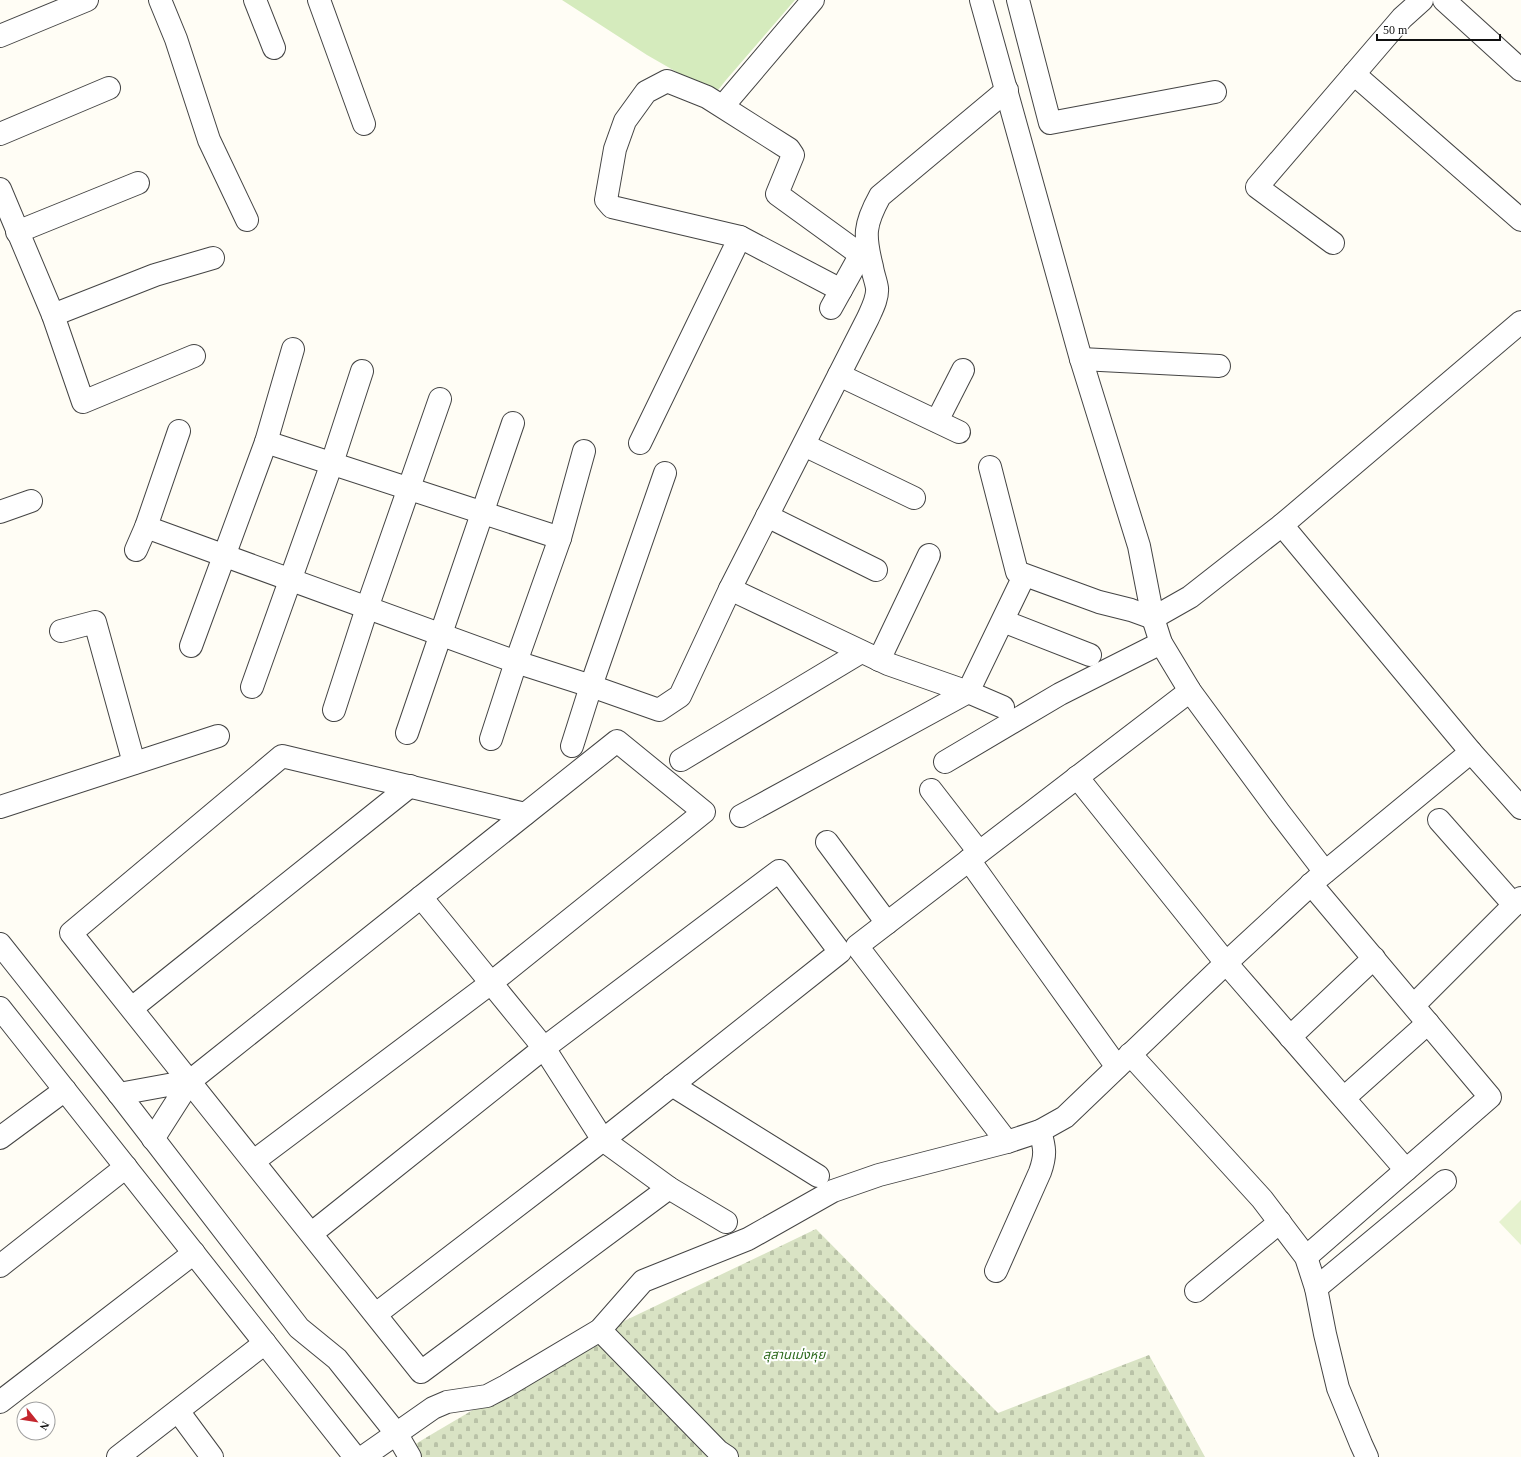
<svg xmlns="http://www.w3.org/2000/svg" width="1521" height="1457" font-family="'Times New Roman','Noto Sans Thai',serif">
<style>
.grass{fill:#d5ebbd}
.cemetery{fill:url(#cemetery-stones)}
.pitch{fill:#e6f2cf}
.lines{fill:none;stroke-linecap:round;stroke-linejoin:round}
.minor-casing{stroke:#444;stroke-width:24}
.minor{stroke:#fff;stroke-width:22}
.labels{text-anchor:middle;stroke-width:4;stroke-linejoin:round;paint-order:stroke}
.park-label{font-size:13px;font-style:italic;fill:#2f6b1f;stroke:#fff}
</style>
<defs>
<pattern id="cemetery-stones" width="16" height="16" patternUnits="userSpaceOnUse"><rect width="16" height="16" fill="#d9e3c4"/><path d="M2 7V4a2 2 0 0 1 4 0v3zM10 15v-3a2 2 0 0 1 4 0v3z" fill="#b9c2a7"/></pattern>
</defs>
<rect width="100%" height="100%" fill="#fffdf5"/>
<path class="grass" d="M 562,0 L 795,0 L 726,80 L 715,94 L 647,55 Z"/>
<path class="cemetery" d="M 816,1229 L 998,1413 L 1149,1355 L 1205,1457 L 395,1457 L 422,1440 L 620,1323 Z"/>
<path class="pitch" d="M 1521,1200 L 1521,1245 L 1499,1222 Z"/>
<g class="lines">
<defs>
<g id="minor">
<path d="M 160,0 L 176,39 L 209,140 L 247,220"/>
<path d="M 255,0 L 274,48"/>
<path d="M 319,0 L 364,124"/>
<path d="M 981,0 L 1081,359 L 1139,546 L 1153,618 L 1161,643 L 1190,691 L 1279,812 L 1325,872"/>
<path d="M 1018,0 L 1050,123 L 1215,92"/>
<path d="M 1444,0 L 1521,70"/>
<path d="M 0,36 L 87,0"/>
<path d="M 1354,74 L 1521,220"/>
<path d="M 723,106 L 813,0"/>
<path d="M 0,134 L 109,88"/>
<path d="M 0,189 L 53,315 L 83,402 L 194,356"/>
<path d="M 17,232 L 138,183"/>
<path d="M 1333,243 L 1257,187 L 1402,18 L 1422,0"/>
<path d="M 841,290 L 740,237 L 612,207 L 606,200 L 615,149 L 625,121 L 646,92 L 667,81 L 707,97 L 789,149 L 793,155 L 777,194 L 861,255"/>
<path d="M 831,308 L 866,245"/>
<path d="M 53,315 L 155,275 L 213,258"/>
<path d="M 1081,359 L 1219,366"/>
<path d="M 839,375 L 959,432"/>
<path d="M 937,421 L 963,370"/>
<path d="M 266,442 L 560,538"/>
<path d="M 640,443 L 740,237"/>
<path d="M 804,445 L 914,498"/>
<path d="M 990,467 L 1017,572 L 1099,602 L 1131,610 L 1153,618 L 1190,597 L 1282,525 L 1521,322"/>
<path d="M 0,512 L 31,501"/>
<path d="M 767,516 L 876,570"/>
<path d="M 1282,525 L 1471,752 L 1521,808"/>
<path d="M 146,527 L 516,662 L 591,686 L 659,710 L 680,696 L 730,589 L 868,318 C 872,309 878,298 877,288 C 876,281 873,274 872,267 C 864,235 864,225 880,196 L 1007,90"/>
<path d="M 136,550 L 146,527 L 179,431"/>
<path d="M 730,589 L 888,664 L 968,692 L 1003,707"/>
<path d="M 1003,621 L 1090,655"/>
<path d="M 61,631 L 95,622 L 134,763"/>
<path d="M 191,646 L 266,442 L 293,349"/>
<path d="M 879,660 L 929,555"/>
<path d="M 252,687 L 332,463 L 362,371"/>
<path d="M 334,710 L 367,608 L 440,399"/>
<path d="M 407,733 L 513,423"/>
<path d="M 491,739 L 516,662 L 560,538 L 584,451"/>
<path d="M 572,746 L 591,686 L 665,473"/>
<path d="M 681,760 L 861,652"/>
<path d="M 945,762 L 1060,694 L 1161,643"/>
<path d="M 1077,777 L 1226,963 L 1406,1170"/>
<path d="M 931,790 L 979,852"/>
<path d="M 0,807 L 218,736"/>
<path d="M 525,814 L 282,756 L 71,933 L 421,1372 L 669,1188"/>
<path d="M 741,816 L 968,692 L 1024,576"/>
<path d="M 1439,820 L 1514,905"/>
<path d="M 827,842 L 887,923"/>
<path d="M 969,860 L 1117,1067"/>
<path d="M 421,897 L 544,1048 L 603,1140 L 669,1188 L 726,1222"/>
<path d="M 0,944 L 119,1094 L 299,1328 L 337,1359 L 396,1433 L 410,1457"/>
<path d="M 1414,1005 L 1521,898"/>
<path d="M 0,1008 L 355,1457"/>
<path d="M 132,1008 L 410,786"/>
<path d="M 1290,1037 L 1374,958"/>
<path d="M 1130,1054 L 1262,1199 L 1306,1257 L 1316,1288 L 1325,1334 L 1338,1388 L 1361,1444 L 1367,1457"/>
<path d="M 190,1081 L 617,741 L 704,812 L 491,983 L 254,1161"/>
<path d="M 672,1085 L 818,1176"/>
<path d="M 119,1094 L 190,1081 L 153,1139"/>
<path d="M 1344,1098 L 1428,1023"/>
<path d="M 0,1138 L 65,1090"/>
<path d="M 1007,1142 L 857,946 L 1190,691"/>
<path d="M 312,1233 L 544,1048 L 779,871 L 840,952 L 603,1140 L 376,1314"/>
<path d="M 1306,1257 L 1490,1097 L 1311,884"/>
<path d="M 0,1266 L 126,1167"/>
<path d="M 996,1271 L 1040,1172 C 1046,1155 1045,1148 1040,1131"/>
<path d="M 1316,1288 L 1445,1181"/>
<path d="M 1196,1291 L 1280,1222"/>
<path d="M 600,1330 L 718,1451 L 727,1457"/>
<path d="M 0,1402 L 194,1253"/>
<path d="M 178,1411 L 212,1457"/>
<path d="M 118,1457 L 265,1343"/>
<path d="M 363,1457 L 433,1408 L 447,1402 L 487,1396 L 506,1386 L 600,1330 L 643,1281 L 748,1239 L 833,1191 L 879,1175 L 1007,1142 L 1040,1131 L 1065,1117 L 1226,963 L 1318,878 L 1471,752"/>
</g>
</defs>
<use href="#minor" class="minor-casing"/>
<use href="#minor" class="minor"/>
</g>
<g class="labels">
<g class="park-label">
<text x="794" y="1359">สุสานเม่งหุย</text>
</g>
</g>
<g transform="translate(36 1421) rotate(120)"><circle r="19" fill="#ffffff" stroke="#a0a0a0"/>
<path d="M0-3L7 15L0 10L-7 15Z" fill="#c4262e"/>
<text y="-6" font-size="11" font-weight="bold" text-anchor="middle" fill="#111111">N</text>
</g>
<path d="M1377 34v6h123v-6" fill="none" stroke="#111111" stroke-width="2"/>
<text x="1383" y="34" font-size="12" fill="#111111" stroke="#ffffff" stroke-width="3" paint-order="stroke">50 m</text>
</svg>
